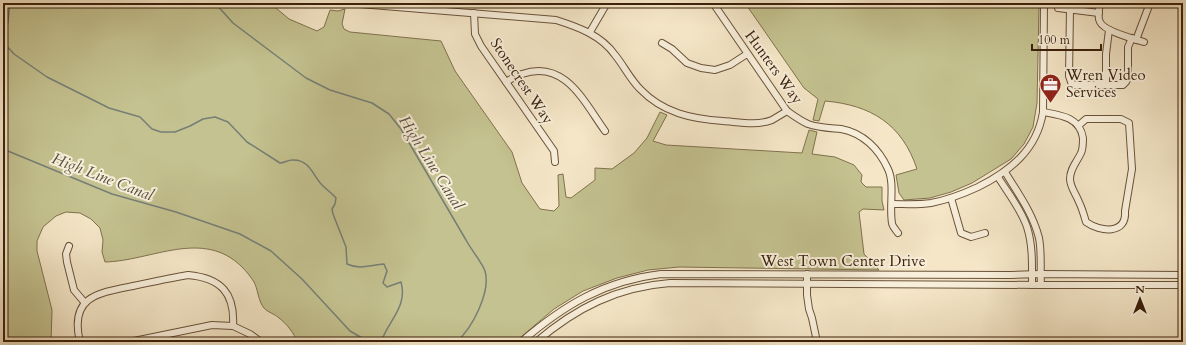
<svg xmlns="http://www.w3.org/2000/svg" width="1186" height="345" font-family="Cardo,serif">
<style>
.green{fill:#c4c290;stroke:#80714e}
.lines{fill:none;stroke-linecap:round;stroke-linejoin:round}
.stream{stroke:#767f76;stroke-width:1.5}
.minor-casing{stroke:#69523a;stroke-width:8}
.minor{stroke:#f8efdb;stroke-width:6}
.labels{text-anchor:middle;stroke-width:4;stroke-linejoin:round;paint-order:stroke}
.street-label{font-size:15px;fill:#3b200b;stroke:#f8efdb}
.poi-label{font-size:15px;fill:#3b200b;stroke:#f8efdb;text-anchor:start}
.water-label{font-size:16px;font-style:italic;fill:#594f40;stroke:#f8efdb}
</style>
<rect width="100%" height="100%" fill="#f4e6c7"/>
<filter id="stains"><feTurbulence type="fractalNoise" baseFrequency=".005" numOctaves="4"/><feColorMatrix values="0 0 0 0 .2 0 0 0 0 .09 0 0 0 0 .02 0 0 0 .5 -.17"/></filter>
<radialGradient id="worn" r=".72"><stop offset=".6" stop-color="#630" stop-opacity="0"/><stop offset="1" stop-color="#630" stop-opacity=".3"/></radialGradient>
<g class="green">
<path d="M 3,3 L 270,3 L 289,19 L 317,31 L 324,27 L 330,10 L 338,11 L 345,9 L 342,24 L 344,29 L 350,32 L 441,41 L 455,71 L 512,152 L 522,183 L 540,209 L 554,211 L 559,206 L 558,175 L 563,174 L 566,197 L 571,198 L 595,180 L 595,168 L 612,169 L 634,153 L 647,138 L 660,112 L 667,115 L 653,141 L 666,145 L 802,153 L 809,130 L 817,132 L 812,154 L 835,157 L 854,165 L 862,175 L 861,182 L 866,187 L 882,187 L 882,201 L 884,210 L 863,209 L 859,212 L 864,254 L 879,270 L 679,267 L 648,270 L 617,278 L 583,291 L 554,309 L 515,342 L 297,342 C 295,334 286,323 279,318 C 275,314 267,312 264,308 C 258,301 258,289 254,282 C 251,277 246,271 242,267 C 203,228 151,261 105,262 L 102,252 L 103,240 L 100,228 L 91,219 L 80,213 L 66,212 L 56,216 L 43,227 L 37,241 L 37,251 L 52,310 L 51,342 L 3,342 Z"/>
<path d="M 745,3 L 1023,3 L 1039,7 L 1037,103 L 1033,127 L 1024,144 L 1011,159 L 972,183 L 951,192 L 930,198 L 904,200 L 899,193 L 896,175 L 917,169 C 902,124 871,105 825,101 L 819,121 L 813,120 L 818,99 L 804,88 Z"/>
</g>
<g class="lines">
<g class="stream">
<path d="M 215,3 L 233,23 L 306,78 L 330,90 L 372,103 L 389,114 L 401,129 C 423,166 444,203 466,240 C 470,248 483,264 485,271 C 491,292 472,329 456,342"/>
<path d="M 3,35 L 8,22 L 10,3"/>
<path d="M 3,42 L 14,54 L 47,77 L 109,108 L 140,117 L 152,129 L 161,132 L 175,132 L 190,126 L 203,119 L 215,117 L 228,122 L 247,142 L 280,163 C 284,163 288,160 292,160 C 310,159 313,176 322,185 C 327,190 332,193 336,198 L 335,204 L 332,209 L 333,214 L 346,247 L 347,264 C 360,270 370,265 384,264 L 387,271 L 383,283 L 387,287 L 401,282 C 408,307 388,321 381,342"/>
<path d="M 3,149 L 112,194 L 176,212 L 240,234 L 271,251 L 302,279 L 350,331 L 369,342"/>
</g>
<defs>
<g id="minor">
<path d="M 347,3 L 556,20 C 578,27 601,35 615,55 C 624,66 630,79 640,89 C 663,113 692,119 723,121 C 738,122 757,126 772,120 C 777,117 782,114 787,111"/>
<path d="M 713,3 L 787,111 C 794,116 801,121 808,124 C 819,128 830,128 841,129 C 863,133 879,149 888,169 C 895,184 889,206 892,223 C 892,226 896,230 898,233"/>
<path d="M 1100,3 C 1099,9 1097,17 1100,22 C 1104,31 1134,39 1144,42"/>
<path d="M 1058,8 L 1099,13"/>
<path d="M 1070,9 L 1069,76 L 1071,82 L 1074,85 L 1123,85 L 1126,82 L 1128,77 L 1128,47 L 1132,38"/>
<path d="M 474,13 L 475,34 L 481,46 L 554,151 L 555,162"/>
<path d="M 590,32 L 607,3"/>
<path d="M 1136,40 L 1150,3"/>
<path d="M 662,43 L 672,49 L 687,63 L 701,68 L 715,70 L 730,65 L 747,54"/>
<path d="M 506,82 C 511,79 517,75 522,74 C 565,59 584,102 605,131"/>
<path d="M 1106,85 L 1106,54 L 1109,30"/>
<path d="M 1043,112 C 1060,115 1080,117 1083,138 C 1083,143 1083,149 1081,153 C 1077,162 1070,168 1070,179 C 1070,187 1076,194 1079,202 C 1082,208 1084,215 1086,222 C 1100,232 1127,235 1125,211 L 1132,169 L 1129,123 L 1121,119 L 1086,119 L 1078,126"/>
<path d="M 1005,172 C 1018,193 1033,214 1039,238 C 1042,253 1040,270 1041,285"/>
<path d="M 998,177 C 1008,193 1021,209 1027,227 C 1033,246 1032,266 1032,285"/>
<path d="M 951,198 L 961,233 L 971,237 L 985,233"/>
<path d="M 892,204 C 905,204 918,205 931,203 C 947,200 963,194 978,187 C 1010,171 1037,150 1043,112 L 1044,3"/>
<path d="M 69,246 L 66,254 L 67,262 L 74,290 L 85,303"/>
<path d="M 807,274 L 807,295 L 809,309 L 812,318 L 817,342"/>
<path d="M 80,342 C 69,297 97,293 133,286 C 152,282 170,278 188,275 C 221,278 235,293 233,326"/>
<path d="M 129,342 L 212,325 L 233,326 L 250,334 L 261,342"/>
<path d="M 521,342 C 564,305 604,281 661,274 L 1011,275 L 1041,274 L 1183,275"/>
<path d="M 536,342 C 576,308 617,287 670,283 L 1041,285 L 1183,285"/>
</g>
</defs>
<use href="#minor" class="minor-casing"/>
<use href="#minor" class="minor"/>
</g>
<defs>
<symbol id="office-pin" viewBox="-11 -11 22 30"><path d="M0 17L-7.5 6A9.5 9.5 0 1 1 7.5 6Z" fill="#8f2418" stroke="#f8efdb"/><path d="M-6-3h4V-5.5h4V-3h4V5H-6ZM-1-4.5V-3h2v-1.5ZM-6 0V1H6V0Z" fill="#fff"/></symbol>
</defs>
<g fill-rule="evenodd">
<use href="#office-pin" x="1038" y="72" width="25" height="34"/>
</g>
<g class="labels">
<g class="street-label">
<text transform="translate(774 67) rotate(54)" y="5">Hunters Way</text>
<text transform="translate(522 81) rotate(56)" y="5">Stonecrest Way</text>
<text x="843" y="266">West Town Center Drive</text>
</g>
<g class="poi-label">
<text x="1066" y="80">Wren Video<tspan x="1066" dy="17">Services</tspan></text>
</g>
<g class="water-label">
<text transform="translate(432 162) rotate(58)" y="6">High Line Canal</text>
<text transform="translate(103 176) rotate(21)" y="6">High Line Canal</text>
</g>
</g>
<rect width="1186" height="345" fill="none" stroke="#f4e6c7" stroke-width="16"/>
<rect x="4" y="4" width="1178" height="337" fill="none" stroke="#3b200b" stroke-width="2"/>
<rect x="8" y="8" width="1170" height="329" fill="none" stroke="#3b200b"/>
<g transform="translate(1140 299)" stroke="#f8efdb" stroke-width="3" paint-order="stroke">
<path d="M0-3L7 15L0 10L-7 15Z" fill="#3b200b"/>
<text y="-6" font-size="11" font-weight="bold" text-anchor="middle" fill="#3b200b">N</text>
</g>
<path d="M1032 44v6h69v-6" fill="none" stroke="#3b200b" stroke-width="2"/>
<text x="1038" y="44" font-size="12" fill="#3b200b" stroke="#f8efdb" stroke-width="3" paint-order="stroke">100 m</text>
<rect width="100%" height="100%" filter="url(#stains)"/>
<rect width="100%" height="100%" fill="url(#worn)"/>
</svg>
